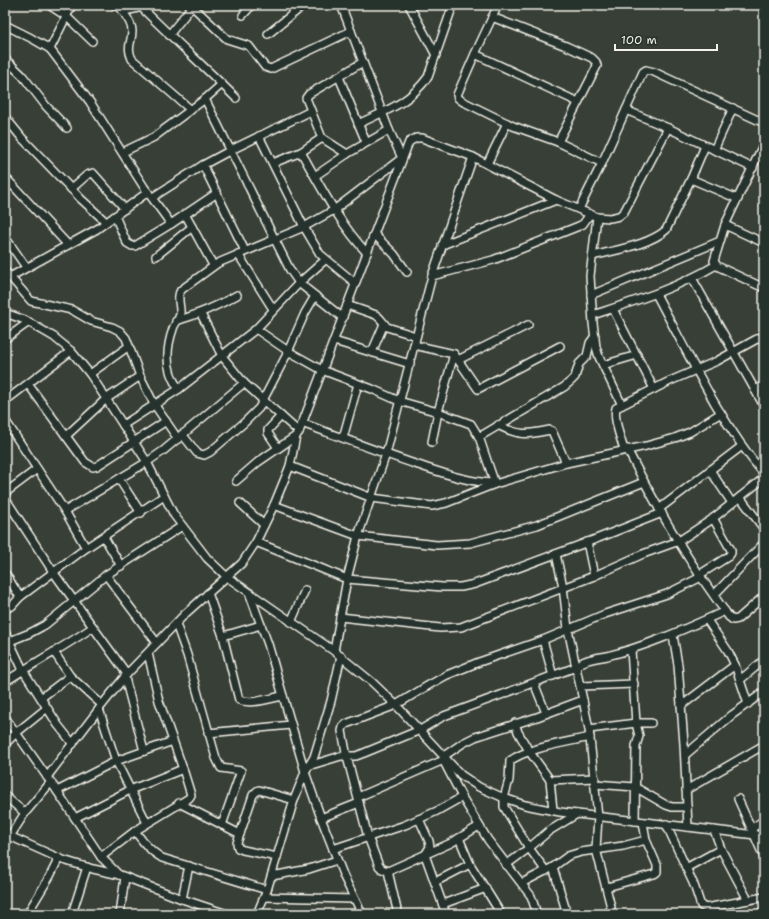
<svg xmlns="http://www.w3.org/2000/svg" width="769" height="919" font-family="'Shantell Sans',sans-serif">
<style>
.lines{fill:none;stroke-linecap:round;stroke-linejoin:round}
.minor-casing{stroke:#f4f1e8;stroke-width:10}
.minor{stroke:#26332d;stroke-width:7}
</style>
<rect width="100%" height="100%" fill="#383f36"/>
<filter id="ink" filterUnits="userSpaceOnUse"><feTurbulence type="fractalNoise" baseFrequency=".025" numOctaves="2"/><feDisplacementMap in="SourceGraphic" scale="8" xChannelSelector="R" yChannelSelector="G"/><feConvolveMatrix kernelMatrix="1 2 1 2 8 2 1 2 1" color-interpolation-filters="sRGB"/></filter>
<g filter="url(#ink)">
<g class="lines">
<defs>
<g id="minor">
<path d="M 49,5 L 66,16 L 92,41"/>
<path d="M 114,5 C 126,12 129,11 141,7"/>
<path d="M 143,5 L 141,7 C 172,38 205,67 236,98"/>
<path d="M 409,5 L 436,55"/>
<path d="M 498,5 L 475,54 L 457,95 L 458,98 L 462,101 L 513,126 L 558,142 L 602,163"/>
<path d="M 192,6 L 227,39 L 249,46 L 265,67 L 271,69 L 277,66 L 351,31"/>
<path d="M 122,10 C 126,16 132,23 132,31 C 132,43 126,46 132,59 L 191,110"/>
<path d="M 243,15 L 252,5"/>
<path d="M 492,17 L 566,46 L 592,58 L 596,62 L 597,66 L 558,142"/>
<path d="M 5,25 L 31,38 L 50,49 L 90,102 L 144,187 L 171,224"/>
<path d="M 268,34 L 304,5"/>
<path d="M 169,35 L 193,5"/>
<path d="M 50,49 L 72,5"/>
<path d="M 475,54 L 578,102"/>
<path d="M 5,59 L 22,75 L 46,106 L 67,128"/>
<path d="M 339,77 L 366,142"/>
<path d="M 222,84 L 205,99 L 290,270 L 299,283 L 343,318"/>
<path d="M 626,110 L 668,128 L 753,168"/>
<path d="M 5,117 L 22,138 L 81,199 L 106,222"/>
<path d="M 358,124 C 387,110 408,104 428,77 L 453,5"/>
<path d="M 259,136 L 304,227 L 320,254 L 355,283"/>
<path d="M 322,138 L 301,152 C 321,187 339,223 367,253"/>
<path d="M 764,143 L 725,225 L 714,261 L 717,266 L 764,288"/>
<path d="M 714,150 L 733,108"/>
<path d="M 123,152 L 154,137 L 205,99"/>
<path d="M 347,154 L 322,138 L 306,98 L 309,94 L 363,62"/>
<path d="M 273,163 L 301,152"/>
<path d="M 487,164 L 507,123"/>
<path d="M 203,165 L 245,251"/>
<path d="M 315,176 L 347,154 L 389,130"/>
<path d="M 5,177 L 68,245"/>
<path d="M 691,179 L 738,199"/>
<path d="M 71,189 L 87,175 L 93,173 L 125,209"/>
<path d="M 153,197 L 203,165 L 231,150 L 311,111"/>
<path d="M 579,209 L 602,163 L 643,72 L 646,70 L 654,72 L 764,123"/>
<path d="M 185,214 L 213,265"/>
<path d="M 115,216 L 125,239 L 127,243 L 132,246 L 135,246 L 171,224 L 217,193"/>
<path d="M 597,217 L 590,276 L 593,323 L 596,347 L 599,357 L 622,405"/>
<path d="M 725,225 L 764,243"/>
<path d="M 374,234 L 394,254 L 407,272"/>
<path d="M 5,237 L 26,267"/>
<path d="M 442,245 L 556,200"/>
<path d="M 238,254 L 273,309"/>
<path d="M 156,256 L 192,227"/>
<path d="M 593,256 C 615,250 649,245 666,230 L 691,179 L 705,146"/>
<path d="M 5,271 L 31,301 L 72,310 L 91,321 L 112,327 L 120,331 L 126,338 L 140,376 L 154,404 L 178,439"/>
<path d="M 432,276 L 493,260 L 579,226 L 583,224 L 590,214"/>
<path d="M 10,277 L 97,229 L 148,192"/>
<path d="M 692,278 L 764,406"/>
<path d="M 656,294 C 689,355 719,421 764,474"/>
<path d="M 591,295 L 720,241"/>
<path d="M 347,305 L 376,315 C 381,318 383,323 387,327 L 416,336"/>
<path d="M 613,309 L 654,389"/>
<path d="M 5,313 L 25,320 L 54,337 L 71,351 L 90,374 L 147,462 L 174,515 L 207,558 L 227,577 L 334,651 L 372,682 L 396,705 L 461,775 L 479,787 L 504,798 L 525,805 L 560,812 L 764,836"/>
<path d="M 201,314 L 222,356 L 244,383 L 299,432"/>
<path d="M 593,315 C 635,301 677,288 716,265"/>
<path d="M 176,321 C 200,314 216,307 237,295"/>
<path d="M 256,329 L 288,351 L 322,370 L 372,389 L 399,401 L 438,412 L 471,424 L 479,437 L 495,484"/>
<path d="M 5,339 L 29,322"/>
<path d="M 334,341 L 410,364"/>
<path d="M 414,345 L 454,354 L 478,389 L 560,346"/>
<path d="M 372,352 L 384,324"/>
<path d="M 458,360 L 528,325"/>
<path d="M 603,365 L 637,355"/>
<path d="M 90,374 L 129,346"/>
<path d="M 28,384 L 85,462 L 93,467 L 97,466 L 166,421"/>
<path d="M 179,389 C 165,371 166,349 173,329 C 174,324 179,320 180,314 C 181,306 176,297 181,290 L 218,263 L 304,227 L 334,210 L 402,158 L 389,130 L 341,5"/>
<path d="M 755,390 L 764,385"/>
<path d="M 5,401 L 71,351"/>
<path d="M 5,420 L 65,511 L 86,548"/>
<path d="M 302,423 C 340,437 379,452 418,465 C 443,473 467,482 493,483"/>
<path d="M 123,425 L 179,389 L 256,329 L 299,283 L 325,260"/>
<path d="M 498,425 C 519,436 527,435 550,430 L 552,431 L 566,463"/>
<path d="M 182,434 L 197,453 L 204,455 L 210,452 L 245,422 L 259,408 L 286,356 L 305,313 L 315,296"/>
<path d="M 66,436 L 106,399 L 140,376"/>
<path d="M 479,437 L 564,387 L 571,381 L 575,377 L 579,364 L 587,356 L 590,343 L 595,336"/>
<path d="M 343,438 L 358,384"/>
<path d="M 432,442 L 438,412 L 454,354"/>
<path d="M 278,448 L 268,433 L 268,430 L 281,416"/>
<path d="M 627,449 C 649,492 672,534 699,574 C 709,589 719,603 729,617 L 733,620 L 738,619 L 764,596"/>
<path d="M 624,450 C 621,439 613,419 616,408 L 670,381 L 717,361 L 764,335"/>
<path d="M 290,466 L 372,498 L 432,506 L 446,503 L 495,484 L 566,463 L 646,446 L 675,438 L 690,432 L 721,413"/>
<path d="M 710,470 L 732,503"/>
<path d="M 119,479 L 141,513"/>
<path d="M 236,481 L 258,462 L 296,436"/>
<path d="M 5,493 L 37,469"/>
<path d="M 740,497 L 764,529"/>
<path d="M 5,498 L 54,573 L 127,674"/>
<path d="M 240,503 L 264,525"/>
<path d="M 274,505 L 358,536 L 437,545 L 470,543 L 537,525 L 644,482"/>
<path d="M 659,509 L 742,446"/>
<path d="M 65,511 L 147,462 L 163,451 L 244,383"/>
<path d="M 104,537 L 121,566"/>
<path d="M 256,542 L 347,579 L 442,587 L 461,587 L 475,584 L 596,539 L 662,513"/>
<path d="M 587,542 L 594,576"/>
<path d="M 556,554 L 563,587 L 568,629 L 589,729 L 598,817 L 596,849 L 611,907 L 610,911 L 606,914"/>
<path d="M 5,573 L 20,597"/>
<path d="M 106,575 L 157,643"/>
<path d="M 699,575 L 729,556 L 731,553 L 731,550 L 713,518"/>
<path d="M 208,593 L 223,636 L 239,700 C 251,705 270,698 283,696"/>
<path d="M 250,595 L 268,644 L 305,772 L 321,818 L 344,877 L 362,914"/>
<path d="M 714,595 L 764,543"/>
<path d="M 5,609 L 12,606 L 20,597 L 86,548 L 164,496"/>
<path d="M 340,617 L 440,628 L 461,627 L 594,576 L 643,554 L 679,541 L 711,520 L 764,478"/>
<path d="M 707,620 L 728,651 L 735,665 L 748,704"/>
<path d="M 291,622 L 305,590"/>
<path d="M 176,624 L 187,655 L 216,758 L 221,768 L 241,771 L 222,825"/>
<path d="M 5,632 L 23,670 L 58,725 L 73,744"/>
<path d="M 673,635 L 678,665 L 684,744 L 688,827"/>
<path d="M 223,636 L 261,625"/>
<path d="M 543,640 L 553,676"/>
<path d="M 5,643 L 30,633 L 45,625 L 106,575 L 182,526"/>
<path d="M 631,650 L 636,723 L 639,736 L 636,746 L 635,821"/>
<path d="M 334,651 L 347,579 L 358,536 L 386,454 L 432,276 L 473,157 L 556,200 L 597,217 L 610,218 L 619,216 L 624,212 L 668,128"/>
<path d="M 54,652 L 70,676 L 102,705"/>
<path d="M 125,678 L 144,751"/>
<path d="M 740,680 L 764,660"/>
<path d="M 5,682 C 34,663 64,647 93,627"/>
<path d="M 534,683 L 546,713"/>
<path d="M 581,686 L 634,684"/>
<path d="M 41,698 L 70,676"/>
<path d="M 681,706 L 735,665"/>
<path d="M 99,709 L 116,761 L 147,823"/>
<path d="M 5,717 L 57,791 L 101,857 L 119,875"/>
<path d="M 515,723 L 518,732 L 529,751 L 550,780 L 553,810"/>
<path d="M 589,729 L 636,723 L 651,723"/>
<path d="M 208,733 L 291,725"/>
<path d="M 5,744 L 16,733 L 47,708"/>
<path d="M 685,755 L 732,715 L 764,692"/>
<path d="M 444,756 L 463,743 L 475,737 L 537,717 L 583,700"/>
<path d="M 443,760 L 462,797 L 488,840 L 531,896 L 537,914"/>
<path d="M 308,766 L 341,756 L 356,756 L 364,753 L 420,730 L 444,716 L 576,667 C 583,659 597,658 607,656 C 648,646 687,628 725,611"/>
<path d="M 47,777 L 102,705 L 127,674 L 185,614 L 242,563 L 256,542 L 274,505 L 290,466 L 296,436 L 299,432 L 409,142 L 416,138 L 422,138 L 473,157"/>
<path d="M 550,780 L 595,778"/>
<path d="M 595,784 L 635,787 L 666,805 L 672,807 L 687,807"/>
<path d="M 686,790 L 764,745"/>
<path d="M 57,791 L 116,761 L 173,741"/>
<path d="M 5,796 L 25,813"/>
<path d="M 358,797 L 446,759"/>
<path d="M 738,799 L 764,857"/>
<path d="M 179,803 L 240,834"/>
<path d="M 75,818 L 130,790 L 183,769"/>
<path d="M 321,818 L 359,803"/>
<path d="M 419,819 L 429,841 L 430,847 L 425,855 L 446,914"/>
<path d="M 666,824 L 694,885 L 701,906 L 706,908 L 764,897"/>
<path d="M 751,829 L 764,820"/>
<path d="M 714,830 L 721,849 L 748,900"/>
<path d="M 135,831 C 143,842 150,851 162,858 L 267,890"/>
<path d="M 5,834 L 63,860 L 93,869 L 120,875 L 182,899 L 227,914"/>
<path d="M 459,838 L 470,864 L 501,914"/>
<path d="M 5,844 L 25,813 L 51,782"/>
<path d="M 333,849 L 405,825 L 437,811 L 462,797"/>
<path d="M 101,857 L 135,831 L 189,798 L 191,795 L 183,769 L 159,701 L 148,653"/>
<path d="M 277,857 L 243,850 L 238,848 L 237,843 L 253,795 L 257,791 L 259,790 L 294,800"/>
<path d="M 506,865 L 529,848 L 549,831 L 577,814"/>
<path d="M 553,867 L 567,914"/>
<path d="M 686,868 L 721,849"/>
<path d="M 388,871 L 451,843 L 479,826"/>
<path d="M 546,871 L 529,848 L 504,807 L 504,798 L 509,780 L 510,761 C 526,748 569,742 590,737"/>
<path d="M 272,876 L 309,869 L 337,860"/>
<path d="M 435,882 L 470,864"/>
<path d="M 522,883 L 553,867 L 568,856 L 581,852 L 623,846 L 646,840"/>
<path d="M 607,887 L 654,874 L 657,872 L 657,865 L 646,840 L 643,822"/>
<path d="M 265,897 L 354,899"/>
<path d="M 182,899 L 189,866"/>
<path d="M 443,904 L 486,888"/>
<path d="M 27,914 L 50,876 L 59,858"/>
<path d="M 72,914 L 87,867"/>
<path d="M 120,914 L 125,877"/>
<path d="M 257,914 L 267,890 L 294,800 L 305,772 L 314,757 L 331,701 L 341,656"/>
<path d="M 398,914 L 388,871 L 382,869 L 379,866 L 368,837 L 347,757 L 342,731 L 343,727 L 346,724 L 396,705 L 429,685 L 447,675 L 479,662 L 543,640 L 605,614 L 667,594 L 701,577"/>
<path d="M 759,914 L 764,911"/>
</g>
</defs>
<use href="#minor" class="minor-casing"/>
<use href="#minor" class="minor"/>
</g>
</g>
<rect width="769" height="919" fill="none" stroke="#26332d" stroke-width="20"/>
<rect x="10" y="10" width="749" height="899" fill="none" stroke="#f4f1e8" stroke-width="1.5" filter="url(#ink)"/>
<path d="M615 44v6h102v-6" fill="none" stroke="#f4f1e8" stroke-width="2"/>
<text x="621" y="44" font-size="12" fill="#f4f1e8" stroke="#26332d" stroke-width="3" paint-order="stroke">100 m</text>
</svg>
